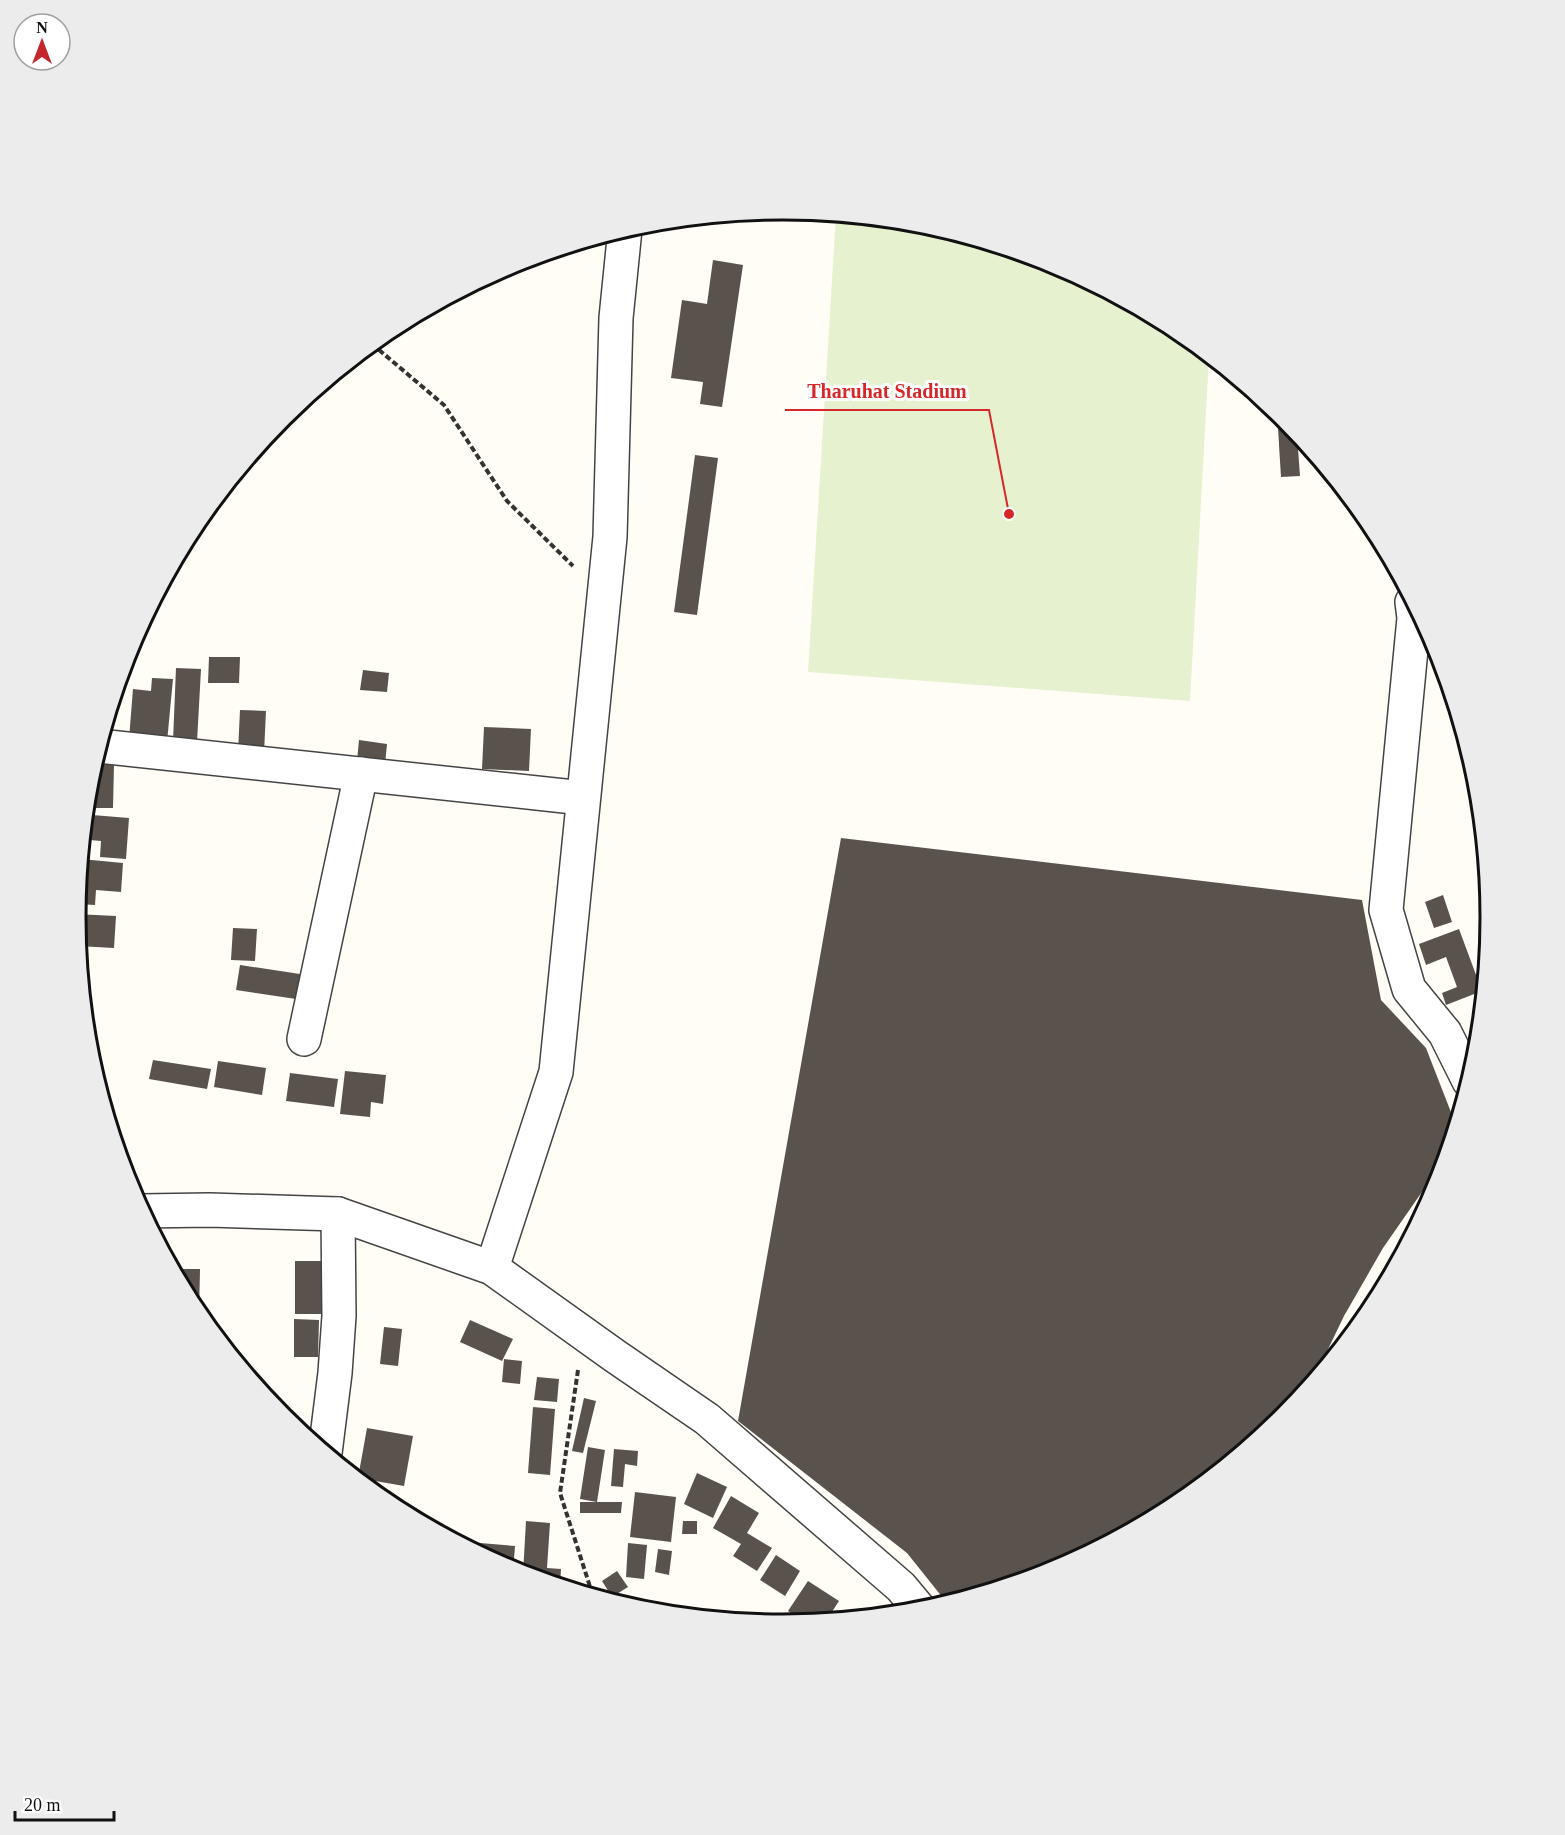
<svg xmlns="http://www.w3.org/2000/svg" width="1565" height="1835" font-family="Georgia,serif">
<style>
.pitch{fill:#e6f2cf}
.building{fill:#5a524d}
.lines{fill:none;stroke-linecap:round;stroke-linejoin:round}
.minor-casing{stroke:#444;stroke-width:36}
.path{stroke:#333;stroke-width:4;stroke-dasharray:6 3;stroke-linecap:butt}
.minor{stroke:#fff;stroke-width:33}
.rim{fill:none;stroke:#111;stroke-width:3}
.leader{fill:none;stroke:#d62828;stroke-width:2}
.callout-dot{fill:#d62828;stroke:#fff;stroke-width:2}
.callout-label{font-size:20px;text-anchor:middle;font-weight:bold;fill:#d62828;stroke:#fff;stroke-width:6;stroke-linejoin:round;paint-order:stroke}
</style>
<rect width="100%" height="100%" fill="#fffdf5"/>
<path class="pitch" d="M 836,215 L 921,224 L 1054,264 L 1176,329 L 1209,357 L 1190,701 L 808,672 Z"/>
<g class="building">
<path d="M 753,213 L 753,218 L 732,216 L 732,215 Z"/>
<path d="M 713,260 L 743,265 L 722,407 L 700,404 L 703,382 L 671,378 L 682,300 L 707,304 Z"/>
<path d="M 1277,412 L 1297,435 L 1300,476 L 1281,477 Z"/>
<path d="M 695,455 L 718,458 L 697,615 L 674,612 Z"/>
<path d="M 209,657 L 240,657 L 239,683 L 208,683 Z"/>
<path d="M 176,668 L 201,669 L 197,742 L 173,741 Z"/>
<path d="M 363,670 L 389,673 L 387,692 L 360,690 Z"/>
<path d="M 152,678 L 173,679 L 167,742 L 129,739 L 133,689 L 151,691 Z"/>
<path d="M 240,710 L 266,711 L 264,753 L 238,752 Z"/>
<path d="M 484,727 L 531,729 L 529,771 L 482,769 Z"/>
<path d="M 359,740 L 387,744 L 385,764 L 357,761 Z"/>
<path d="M 93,763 L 114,764 L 113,808 L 88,808 L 89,777 Z"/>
<path d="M 92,815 L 129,818 L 126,859 L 100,857 L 101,841 L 90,840 Z"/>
<path d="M 841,838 L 1362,900 L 1381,1000 L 1426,1048 L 1454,1120 L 1424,1189 L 1383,1248 L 1344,1316 L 1319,1368 L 1320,1373 L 1283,1418 L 1175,1506 L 1053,1571 L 947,1603 L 907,1553 L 738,1421 Z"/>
<path d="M 81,859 L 123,863 L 121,892 L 96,890 L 95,905 L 76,904 Z"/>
<path d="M 1443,895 L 1452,922 L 1434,928 L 1425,902 Z"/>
<path d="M 75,914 L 116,916 L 114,948 L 78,946 Z"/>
<path d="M 233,928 L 257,929 L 255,961 L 231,960 Z"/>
<path d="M 1459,929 L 1482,991 L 1446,1005 L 1442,993 L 1457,987 L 1446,957 L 1426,965 L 1419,944 Z"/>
<path d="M 240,965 L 300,974 L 296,999 L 236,990 Z"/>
<path d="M 153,1060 L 211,1069 L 207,1089 L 149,1079 Z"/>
<path d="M 218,1061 L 266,1068 L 262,1095 L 214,1087 Z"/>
<path d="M 345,1071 L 386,1075 L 383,1104 L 371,1102 L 370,1117 L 340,1114 Z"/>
<path d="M 290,1073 L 338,1079 L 334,1107 L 286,1101 Z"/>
<rect x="295" y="1261" width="27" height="53"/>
<path d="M 172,1269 L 200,1269 L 199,1316 L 194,1310 Z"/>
<path d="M 294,1319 L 319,1320 L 318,1357 L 294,1357 Z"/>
<path d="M 470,1320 L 513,1339 L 502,1361 L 460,1342 Z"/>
<path d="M 384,1327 L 402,1329 L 398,1366 L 380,1364 Z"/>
<path d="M 230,1354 L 242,1354 L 243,1370 Z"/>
<path d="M 504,1359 L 522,1361 L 520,1384 L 502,1382 Z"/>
<path d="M 537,1377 L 559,1379 L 557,1402 L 534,1400 Z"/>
<path d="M 584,1398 L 596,1401 L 583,1453 L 572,1451 Z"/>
<path d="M 533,1407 L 555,1409 L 550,1475 L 528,1473 Z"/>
<path d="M 367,1428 L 413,1436 L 404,1486 L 358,1478 Z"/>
<path d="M 588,1447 L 605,1450 L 597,1502 L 580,1499 Z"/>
<path d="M 614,1449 L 638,1451 L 637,1466 L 625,1464 L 623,1487 L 611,1486 Z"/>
<path d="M 697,1473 L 727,1487 L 713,1518 L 684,1504 Z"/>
<path d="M 635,1492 L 676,1497 L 671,1542 L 630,1537 Z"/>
<path d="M 731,1496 L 759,1513 L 747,1533 L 772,1548 L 757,1571 L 733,1556 L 741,1544 L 713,1528 Z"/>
<path d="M 580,1502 L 622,1502 L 621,1513 L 580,1513 Z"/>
<path d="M 526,1521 L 550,1523 L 547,1568 L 561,1569 L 560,1586 L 523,1574 Z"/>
<path d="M 683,1521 L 697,1521 L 697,1534 L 682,1534 Z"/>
<path d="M 456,1541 L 515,1546 L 513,1572 L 511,1571 Z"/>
<path d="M 628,1543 L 647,1545 L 644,1579 L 626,1577 Z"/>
<path d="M 658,1549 L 672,1551 L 669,1575 L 655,1572 Z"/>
<path d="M 776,1555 L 800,1571 L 785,1596 L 760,1580 Z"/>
<path d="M 617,1571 L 628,1587 L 612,1597 L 602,1581 Z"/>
<path d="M 808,1581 L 839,1601 L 826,1621 L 806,1623 L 788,1611 Z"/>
</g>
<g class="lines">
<defs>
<g id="minor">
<path d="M 1412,602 L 1414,618 L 1386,910 L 1409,989 L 1445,1033 L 1469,1081"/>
<path d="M 99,746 L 583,798"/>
<path d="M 304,1039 L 361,774"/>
<path d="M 141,1211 L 210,1210 L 338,1214 L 492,1268 L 615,1356 L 707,1419 L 901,1587 L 921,1611"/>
<path d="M 492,1268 L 556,1072 L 610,537 L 616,318 L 625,229"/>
<path d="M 325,1453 L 335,1373 L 339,1316 L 338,1214"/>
</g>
</defs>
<use href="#minor" class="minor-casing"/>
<g class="path">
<path d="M 372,344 L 444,405 L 507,501 L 573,566"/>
<path d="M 578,1370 L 560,1493 L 593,1596"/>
</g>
<use href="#minor" class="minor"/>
</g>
<path d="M0 0H1565V1835H0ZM86 917a697 697 0 1 1 1394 0a697 697 0 1 1-1394 0Z" fill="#ececec" fill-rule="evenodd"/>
<path class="rim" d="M86 917a697 697 0 1 1 1394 0a697 697 0 1 1-1394 0Z"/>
<path class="leader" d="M1009 514L989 410H785"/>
<circle class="callout-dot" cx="1009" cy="514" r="6"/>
<g class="callout-label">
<text x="887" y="398">Tharuhat Stadium</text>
</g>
<g transform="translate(42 42)"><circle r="28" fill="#ffffff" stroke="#a0a0a0" stroke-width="1.5"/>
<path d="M0-4.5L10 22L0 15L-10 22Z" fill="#c4262e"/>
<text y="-9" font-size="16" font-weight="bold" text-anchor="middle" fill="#111111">N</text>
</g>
<path d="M15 1811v9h99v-9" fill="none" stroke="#111111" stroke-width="3"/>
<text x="24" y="1811" font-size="18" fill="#111111" stroke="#ffffff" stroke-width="4.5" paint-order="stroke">20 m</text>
</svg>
